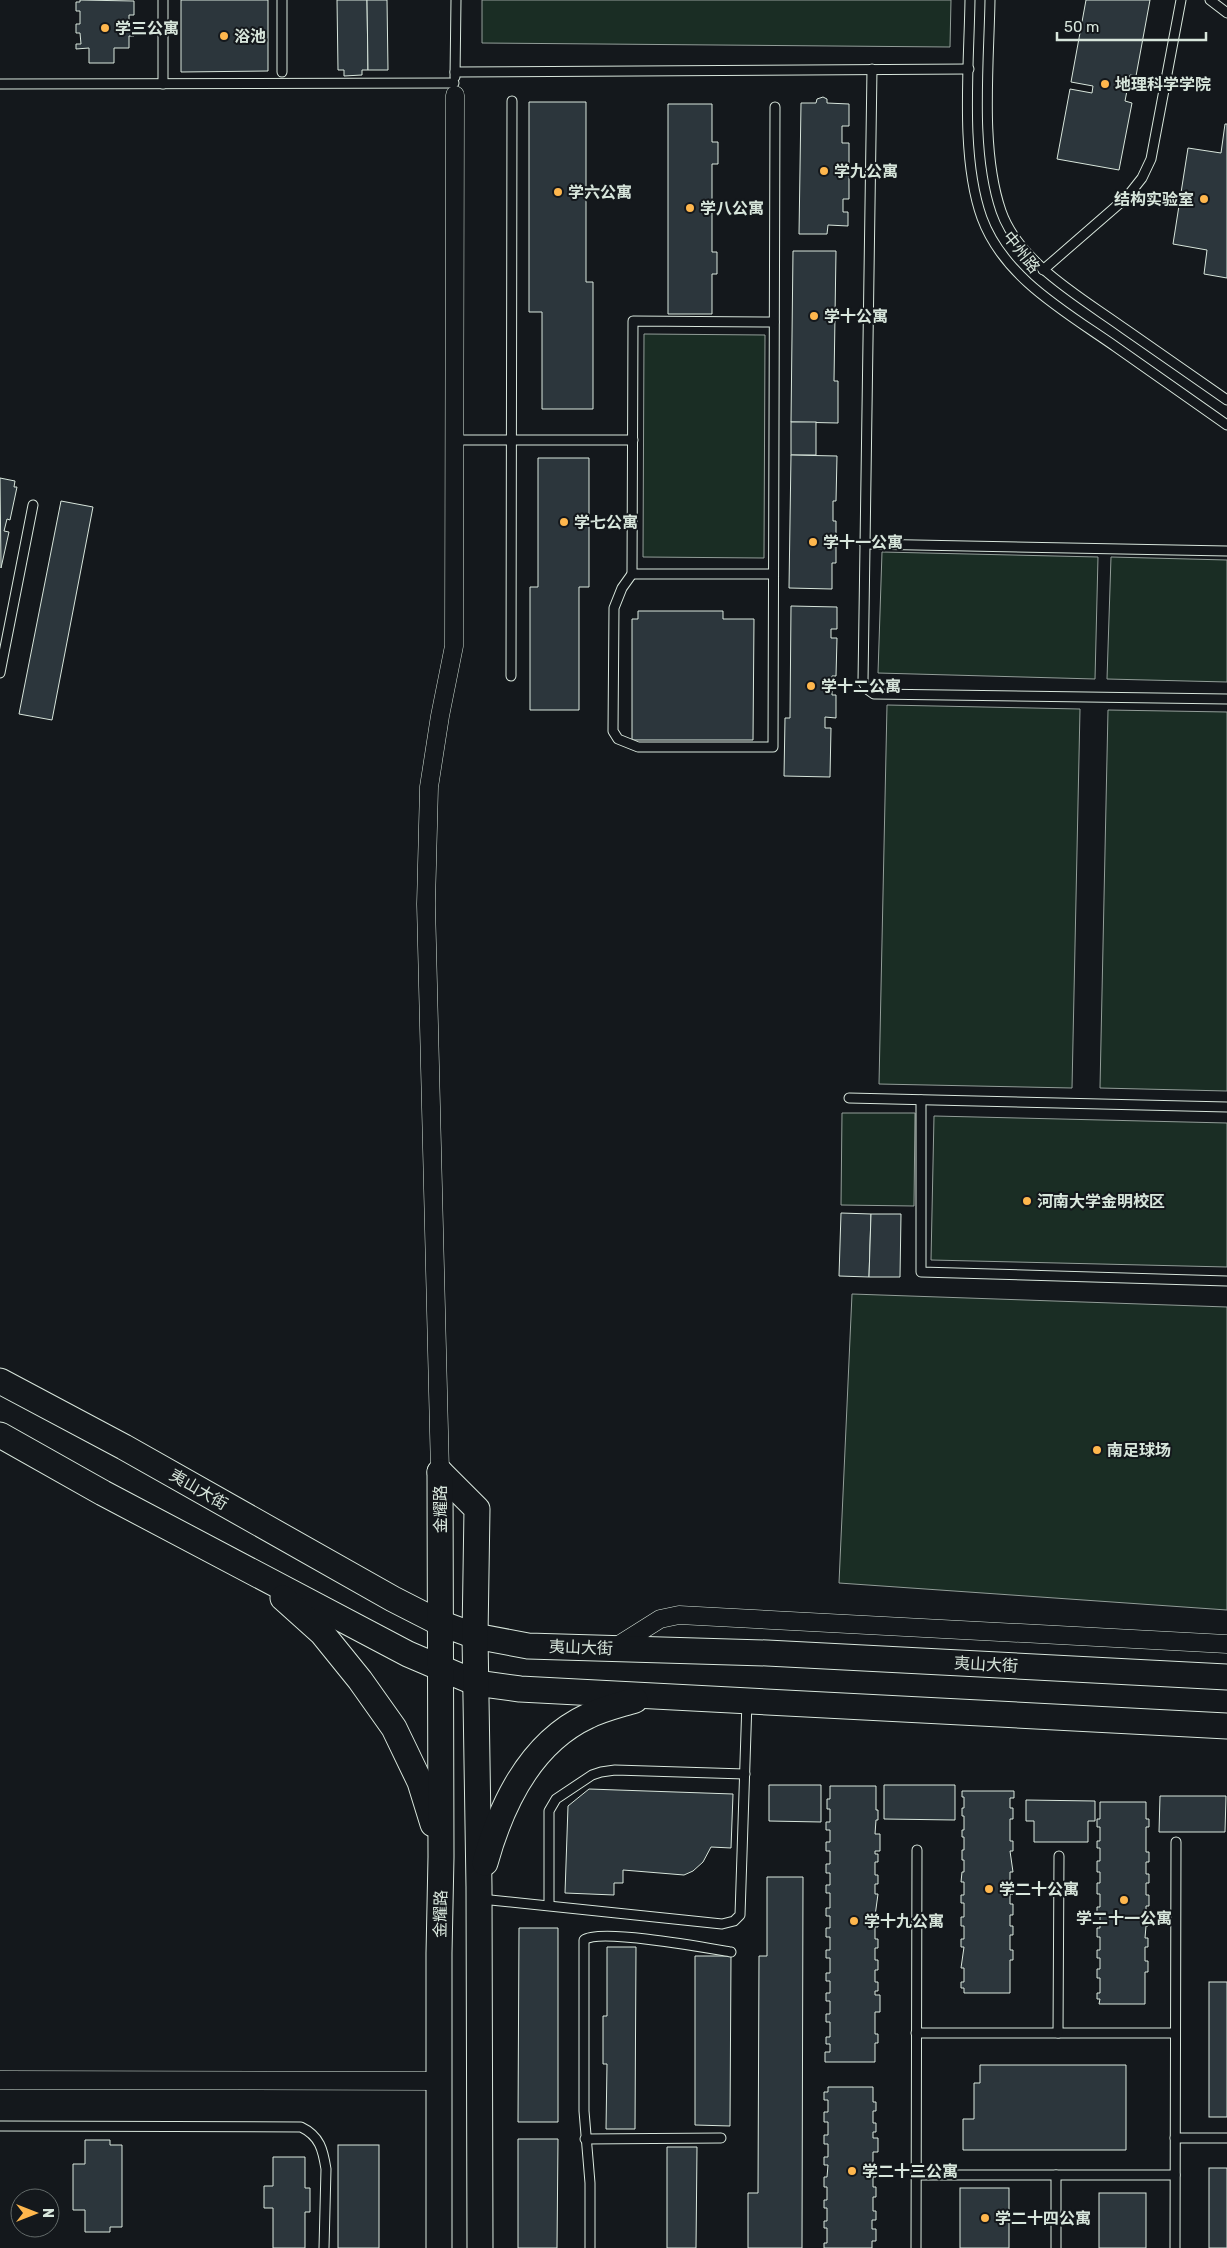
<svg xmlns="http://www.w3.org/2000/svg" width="1227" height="2248" font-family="Rubik,'Noto Sans SC',sans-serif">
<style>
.green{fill:#1a2d24;stroke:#939e99}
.building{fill:#2c363c;stroke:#d8e6dc}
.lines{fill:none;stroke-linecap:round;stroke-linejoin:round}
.service-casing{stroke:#d8e6dc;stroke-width:11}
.minor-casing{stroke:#d8e6dc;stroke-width:19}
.secondary-casing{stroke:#d8e6dc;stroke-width:27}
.service{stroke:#14181c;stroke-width:9}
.minor{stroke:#14181c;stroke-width:18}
.secondary{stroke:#14181c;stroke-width:25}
.poi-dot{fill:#ffb74d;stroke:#14181c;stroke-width:2}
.labels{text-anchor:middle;stroke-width:4;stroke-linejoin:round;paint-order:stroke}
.poi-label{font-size:16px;font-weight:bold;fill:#d8e6dc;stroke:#14181c;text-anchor:start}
.street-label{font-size:16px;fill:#d8e6dc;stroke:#14181c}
</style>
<rect width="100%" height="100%" fill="#14181c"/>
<g class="green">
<path d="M 482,0 L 951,0 L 950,47 L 482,43 Z"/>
<path d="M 644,334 L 765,335 L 764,558 L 643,557 Z"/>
<path d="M 882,552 L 1098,557 L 1095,679 L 878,673 Z"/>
<path d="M 1111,557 L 1227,560 L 1227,682 L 1107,679 Z"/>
<path d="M 887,705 L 1080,709 L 1072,1088 L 879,1084 Z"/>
<path d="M 1108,710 L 1227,712 L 1227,1091 L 1100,1088 Z"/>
<path d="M 842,1113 L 915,1113 L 914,1206 L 841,1205 Z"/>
<path d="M 934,1116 L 1227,1123 L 1227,1267 L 931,1260 Z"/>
<path d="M 852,1294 L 1227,1307 L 1227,1610 L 839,1583 Z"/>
</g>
<g class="building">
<path d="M 80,0 L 134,1 L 134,15 L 129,15 L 129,24 L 134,24 L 134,36 L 129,36 L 129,48 L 114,48 L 114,63 L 89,63 L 89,48 L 76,49 L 76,44 L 81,44 L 80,33 L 76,33 L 76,24 L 80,24 L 80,11 L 76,11 L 76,2 L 80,2 Z"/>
<path d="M 181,0 L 268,0 L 268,71 L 181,72 Z"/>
<path d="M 337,0 L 367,0 L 368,70 L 362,70 L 362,75 L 344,76 L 344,70 L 338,70 Z"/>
<path d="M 367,0 L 387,0 L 388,70 L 368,70 Z"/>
<path d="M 1086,0 L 1150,0 L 1136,76 L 1130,75 L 1125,101 L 1132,103 L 1119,170 L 1057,159 L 1070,89 L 1092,93 L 1093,86 L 1071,82 Z"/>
<path d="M 823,97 L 827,99 L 827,103 L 849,104 L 849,126 L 842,126 L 842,143 L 849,143 L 849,199 L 843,199 L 843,212 L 848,212 L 848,226 L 828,225 L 827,234 L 799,234 L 801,103 L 816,103 L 817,99 Z"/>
<path d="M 529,102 L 586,102 L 586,282 L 593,282 L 593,409 L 542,409 L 542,312 L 529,312 Z"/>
<path d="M 668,104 L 712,104 L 712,142 L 718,142 L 718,164 L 712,164 L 712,252 L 717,252 L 717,274 L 712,274 L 712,314 L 668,314 Z"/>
<path d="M 1225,124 L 1227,124 L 1227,278 L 1204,274 L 1207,250 L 1173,244 L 1188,148 L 1221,153 Z"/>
<path d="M 793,251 L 836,251 L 834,381 L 838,381 L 838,423 L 791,422 Z"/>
<rect x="791" y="422" width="25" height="33"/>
<path d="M 791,455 L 837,456 L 836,501 L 833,501 L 833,521 L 836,521 L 836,563 L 832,563 L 832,589 L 789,588 Z"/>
<path d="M 538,458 L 589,458 L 589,587 L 579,587 L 579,710 L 530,710 L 530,587 L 538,587 Z"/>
<path d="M 0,478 L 15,481 L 14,487 L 17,487 L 10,520 L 7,519 L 4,531 L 9,532 L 1,568 Z"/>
<path d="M 61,501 L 93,507 L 52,720 L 19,714 Z"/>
<path d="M 791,606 L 837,607 L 837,629 L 831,629 L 831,638 L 837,638 L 836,676 L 832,676 L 832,695 L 836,695 L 836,718 L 825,717 L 825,728 L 831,728 L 830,777 L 784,776 L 785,718 L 790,718 Z"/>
<path d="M 638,611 L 723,611 L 723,619 L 754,619 L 753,740 L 632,740 L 632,619 L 638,619 Z"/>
<path d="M 841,1213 L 871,1214 L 869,1277 L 839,1276 Z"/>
<path d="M 871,1214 L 901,1214 L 900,1277 L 869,1277 Z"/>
<path d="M 769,1785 L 821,1785 L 821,1822 L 769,1821 Z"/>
<path d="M 884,1785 L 955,1785 L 955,1820 L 884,1819 Z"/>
<path d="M 830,1786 L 876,1786 L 876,1810 L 878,1810 L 878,1820 L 876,1820 L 875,1834 L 880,1834 L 880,1851 L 875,1851 L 875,1854 L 878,1854 L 878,1862 L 875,1862 L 875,1875 L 878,1875 L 878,1884 L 875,1884 L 875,1894 L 878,1894 L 875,1916 L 878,1916 L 878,1927 L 875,1927 L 875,1939 L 878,1939 L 878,1948 L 875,1948 L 875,1960 L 878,1960 L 878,1970 L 875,1970 L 875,1982 L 878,1982 L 878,1991 L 875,1991 L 875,1995 L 880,1995 L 880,2012 L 875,2012 L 875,2034 L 878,2034 L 878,2043 L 875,2043 L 875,2062 L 825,2062 L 825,2052 L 830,2052 L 830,2044 L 826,2044 L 826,2037 L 830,2037 L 830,2022 L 826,2022 L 826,2014 L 830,2014 L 830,2001 L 826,2001 L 826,1993 L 830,1993 L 830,1981 L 826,1981 L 826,1973 L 830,1973 L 830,1958 L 826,1958 L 826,1950 L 830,1950 L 830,1937 L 826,1937 L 826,1928 L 830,1928 L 830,1916 L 826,1916 L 826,1908 L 830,1908 L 830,1893 L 826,1893 L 826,1885 L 830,1885 L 830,1873 L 826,1873 L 826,1864 L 830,1864 L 830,1851 L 826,1851 L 826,1842 L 830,1842 L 830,1830 L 826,1830 L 826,1822 L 830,1822 L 830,1809 L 827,1809 L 827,1799 L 830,1799 Z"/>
<path d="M 589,1789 L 733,1794 L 731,1848 L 711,1847 L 703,1862 L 693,1871 L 684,1875 L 623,1870 L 623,1883 L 614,1883 L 614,1895 L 565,1893 L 568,1806 Z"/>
<path d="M 962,1791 L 1014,1791 L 1014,1798 L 1010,1798 L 1010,1808 L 1013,1808 L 1013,1819 L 1010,1819 L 1010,1841 L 1013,1841 L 1013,1851 L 1010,1851 L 1013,1872 L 1010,1872 L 1010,1883 L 1013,1883 L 1013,1894 L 1010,1894 L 1010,1904 L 1013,1904 L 1013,1915 L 1010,1915 L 1010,1926 L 1013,1926 L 1013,1935 L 1010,1935 L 1010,1950 L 1013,1950 L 1013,1960 L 1010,1960 L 1010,1993 L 964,1993 L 964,1988 L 961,1988 L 961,1982 L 964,1982 L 964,1968 L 961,1968 L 964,1947 L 961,1947 L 961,1939 L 964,1939 L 964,1926 L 961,1926 L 961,1917 L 964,1917 L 964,1903 L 961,1903 L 961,1895 L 964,1895 L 964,1882 L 961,1882 L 962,1872 L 964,1872 L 964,1860 L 962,1860 L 962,1850 L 964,1850 L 964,1837 L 962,1837 L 962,1830 L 964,1830 L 964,1816 L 962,1816 L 962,1808 L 964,1808 L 964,1797 L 962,1797 Z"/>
<path d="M 1160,1796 L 1226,1796 L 1225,1832 L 1159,1832 Z"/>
<path d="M 1026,1800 L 1095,1801 L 1095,1821 L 1088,1821 L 1088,1842 L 1034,1842 L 1034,1821 L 1026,1821 Z"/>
<path d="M 1100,1802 L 1146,1802 L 1146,1819 L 1149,1819 L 1149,1827 L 1146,1827 L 1146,1852 L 1149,1852 L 1149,1862 L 1146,1862 L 1146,1874 L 1149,1874 L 1149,1883 L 1146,1883 L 1146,1895 L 1149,1895 L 1149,1906 L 1146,1906 L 1146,1916 L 1149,1916 L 1148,1926 L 1146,1926 L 1145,1938 L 1148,1938 L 1148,1947 L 1145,1947 L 1145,1961 L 1148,1961 L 1148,1972 L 1145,1972 L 1145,2004 L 1099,2004 L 1100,1999 L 1097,1999 L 1097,1993 L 1100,1993 L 1100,1978 L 1097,1978 L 1097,1969 L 1100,1969 L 1100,1958 L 1097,1958 L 1097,1950 L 1100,1950 L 1100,1937 L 1097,1937 L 1097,1928 L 1100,1928 L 1100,1915 L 1097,1915 L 1097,1907 L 1100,1907 L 1100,1894 L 1097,1894 L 1097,1883 L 1100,1883 L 1100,1872 L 1097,1872 L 1097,1861 L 1100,1861 L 1100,1848 L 1097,1848 L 1097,1841 L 1100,1841 L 1100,1827 L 1097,1827 L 1097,1819 L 1100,1819 Z"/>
<path d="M 767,1877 L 803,1877 L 802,2248 L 748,2248 L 748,2193 L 758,2193 L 759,1956 L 767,1956 Z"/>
<path d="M 519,1928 L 558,1928 L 558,2122 L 518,2122 Z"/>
<path d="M 607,1947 L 636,1947 L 635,2129 L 606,2129 L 607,2064 L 603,2064 L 603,2016 L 607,2016 Z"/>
<path d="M 695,1956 L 731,1956 L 730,2126 L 695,2125 Z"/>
<rect x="1209" y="1982" width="18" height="135"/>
<path d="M 980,2065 L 1126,2065 L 1126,2150 L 963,2150 L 963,2119 L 974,2119 L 974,2083 L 980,2083 Z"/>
<path d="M 828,2087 L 873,2087 L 873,2102 L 876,2102 L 876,2111 L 873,2111 L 873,2123 L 876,2123 L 876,2132 L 873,2132 L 873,2138 L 878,2138 L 878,2152 L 873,2152 L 873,2166 L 876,2166 L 876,2177 L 873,2177 L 873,2187 L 876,2187 L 876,2197 L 873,2197 L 873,2211 L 876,2211 L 876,2220 L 872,2220 L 872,2229 L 876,2229 L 876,2241 L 872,2241 L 872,2248 L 824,2248 L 824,2243 L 827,2243 L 827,2228 L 824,2228 L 824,2221 L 827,2221 L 827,2208 L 824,2208 L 824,2200 L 827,2200 L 827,2187 L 824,2187 L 824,2177 L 827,2177 L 828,2165 L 824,2165 L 824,2157 L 828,2157 L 828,2144 L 824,2144 L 824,2135 L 828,2135 L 828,2122 L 824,2122 L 824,2112 L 828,2112 L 828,2100 L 824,2100 L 824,2092 L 828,2092 Z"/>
<path d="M 518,2139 L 558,2139 L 557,2248 L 518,2248 Z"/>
<path d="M 85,2140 L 110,2140 L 110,2145 L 122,2145 L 122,2227 L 110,2227 L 110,2232 L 85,2232 L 85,2210 L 73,2210 L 73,2164 L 85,2164 Z"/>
<rect x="338" y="2145" width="41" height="103"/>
<path d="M 667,2147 L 697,2147 L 696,2248 L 667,2248 Z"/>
<path d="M 273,2157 L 305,2157 L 305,2188 L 310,2188 L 310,2212 L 305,2212 L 305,2248 L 273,2248 L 273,2208 L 264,2208 L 264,2186 L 273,2186 Z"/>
<rect x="1209" y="2168" width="18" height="80"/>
<rect x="960" y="2188" width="49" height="60"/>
<rect x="1099" y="2193" width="47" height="55"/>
</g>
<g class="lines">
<defs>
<g id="service">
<path d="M 163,0 L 163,84"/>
<path d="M 282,0 L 282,72"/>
<path d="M 970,0 C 969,66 960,157 982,218 C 1004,278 1066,312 1116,347 C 1153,373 1190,399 1227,425"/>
<path d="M 990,0 C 989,64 980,150 1001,211 C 1019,263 1082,298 1125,329 C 1159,353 1193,376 1227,400"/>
<path d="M 1210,0 L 1227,13"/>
<path d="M 872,69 L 863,682 L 867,689 L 874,694 L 1227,699"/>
<path d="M 455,72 L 969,69"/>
<path d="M 455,77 L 456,0"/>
<path d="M 0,84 L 454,83"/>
<path d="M 1043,270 L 1127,197 L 1142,178 L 1151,159 L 1181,0"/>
<path d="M 454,440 L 633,440"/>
<path d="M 865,544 L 1227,551"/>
<path d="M 632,574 L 622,588 L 614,608 L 613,731 L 618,739 L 638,747 L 773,747 L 775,107"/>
<path d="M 773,574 L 632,574 L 633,321 L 774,322"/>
<path d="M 0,673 L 33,505"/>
<path d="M 511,676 L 512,101"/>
<path d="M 849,1098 L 1227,1107"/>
<path d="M 921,1100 L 921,1272 L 1227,1281"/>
<path d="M 481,1899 L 722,1924 L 734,1921 L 740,1915 L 747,1701"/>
<path d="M 549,1905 L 549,1811 L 556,1799 L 592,1775 L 601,1772 L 615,1770 L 745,1774"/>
<path d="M 916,2033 L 1175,2033"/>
<path d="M 1058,2033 L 1059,1856"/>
<path d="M 0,2126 L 301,2127 C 320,2136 323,2150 326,2169 L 324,2248"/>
<path d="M 1175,2138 L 1227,2138"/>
<path d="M 585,2139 L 721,2138"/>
<path d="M 916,2175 L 1175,2175"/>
<path d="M 590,2248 L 590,2183 L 584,2111 L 584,1940 C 599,1928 707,1948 731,1952"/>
<path d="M 916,2248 L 917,1850"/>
<path d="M 1056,2248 L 1056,2175"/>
<path d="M 1175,2248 L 1176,1842"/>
</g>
<g id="minor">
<path d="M 440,1472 L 426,904 L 429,787 L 440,716 L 454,646 L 455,95"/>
<path d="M 614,1648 L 660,1619 L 679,1615 L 1227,1644"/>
<path d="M 0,2080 L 439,2081"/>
</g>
<g id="secondary">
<path d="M 0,1381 L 124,1447 L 393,1599 L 440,1623 L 475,1636 L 528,1646 L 767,1653 L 1227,1677"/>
<path d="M 0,1435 L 103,1493 L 408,1654 L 476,1683 L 520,1689 L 1227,1726"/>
<path d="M 440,1472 L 477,1509 L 475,1636 L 479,1887 L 480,2248"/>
<path d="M 283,1598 L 322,1633 L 360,1680 L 394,1728 L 420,1782 L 433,1824"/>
<path d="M 485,1863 C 501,1805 530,1743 588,1716 C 602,1709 619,1705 635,1700"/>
<path d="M 439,2248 L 439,1953 L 441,1857 L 440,1472"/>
</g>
</defs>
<use href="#service" class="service-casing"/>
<use href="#minor" class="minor-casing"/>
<use href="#secondary" class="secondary-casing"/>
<use href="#service" class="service"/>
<use href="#minor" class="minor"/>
<use href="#secondary" class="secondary"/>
</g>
<g class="poi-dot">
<circle cx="105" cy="28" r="5"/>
<circle cx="224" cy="36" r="5"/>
<circle cx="1105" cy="84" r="5"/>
<circle cx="824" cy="171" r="5"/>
<circle cx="558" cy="192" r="5"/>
<circle cx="1204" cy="199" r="5"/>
<circle cx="690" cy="208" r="5"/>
<circle cx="814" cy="316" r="5"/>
<circle cx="564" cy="522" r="5"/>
<circle cx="813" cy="542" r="5"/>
<circle cx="811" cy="686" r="5"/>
<circle cx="1027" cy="1201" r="5"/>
<circle cx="1097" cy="1450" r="5"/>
<circle cx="989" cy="1889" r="5"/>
<circle cx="1124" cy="1900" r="5"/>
<circle cx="854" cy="1921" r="5"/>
<circle cx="852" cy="2171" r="5"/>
<circle cx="985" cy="2218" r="5"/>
</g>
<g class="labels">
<g class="poi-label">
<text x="115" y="34">学三公寓</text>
<text x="234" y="42">浴池</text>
<text x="1115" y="90">地理科学学院</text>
<text x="834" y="177">学九公寓</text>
<text x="568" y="198">学六公寓</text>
<text x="1194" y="205" text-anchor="end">结构实验室</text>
<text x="700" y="214">学八公寓</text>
<text x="824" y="322">学十公寓</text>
<text x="574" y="528">学七公寓</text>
<text x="823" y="548">学十一公寓</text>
<text x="821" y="692">学十二公寓</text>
<text x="1037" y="1207">河南大学金明校区</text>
<text x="1107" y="1456">南足球场</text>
<text x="999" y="1895">学二十公寓</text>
<text x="1124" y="1924" text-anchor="middle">学二十一公寓</text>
<text x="864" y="1927">学十九公寓</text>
<text x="862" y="2177">学二十三公寓</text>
<text x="995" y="2224">学二十四公寓</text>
</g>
<g class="street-label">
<text transform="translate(1022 252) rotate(51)" y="6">中州路</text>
<text transform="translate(199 1489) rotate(30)" y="6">夷山大街</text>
<text transform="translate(440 1509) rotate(-90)" y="6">金耀路</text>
<text transform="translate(581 1647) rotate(2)" y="6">夷山大街</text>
<text transform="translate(986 1664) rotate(3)" y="6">夷山大街</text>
<text transform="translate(440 1914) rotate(-89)" y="6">金耀路</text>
</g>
</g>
<g transform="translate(35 2213) rotate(90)"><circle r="24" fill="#14181c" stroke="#626a69"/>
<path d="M0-4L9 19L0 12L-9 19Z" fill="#ffb74d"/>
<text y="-8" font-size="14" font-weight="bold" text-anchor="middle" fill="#d8e6dc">N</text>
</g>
<path d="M1057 32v8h149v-8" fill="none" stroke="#d8e6dc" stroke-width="2.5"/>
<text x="1064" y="32" font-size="15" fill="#d8e6dc" stroke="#14181c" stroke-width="4" paint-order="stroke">50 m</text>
</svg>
